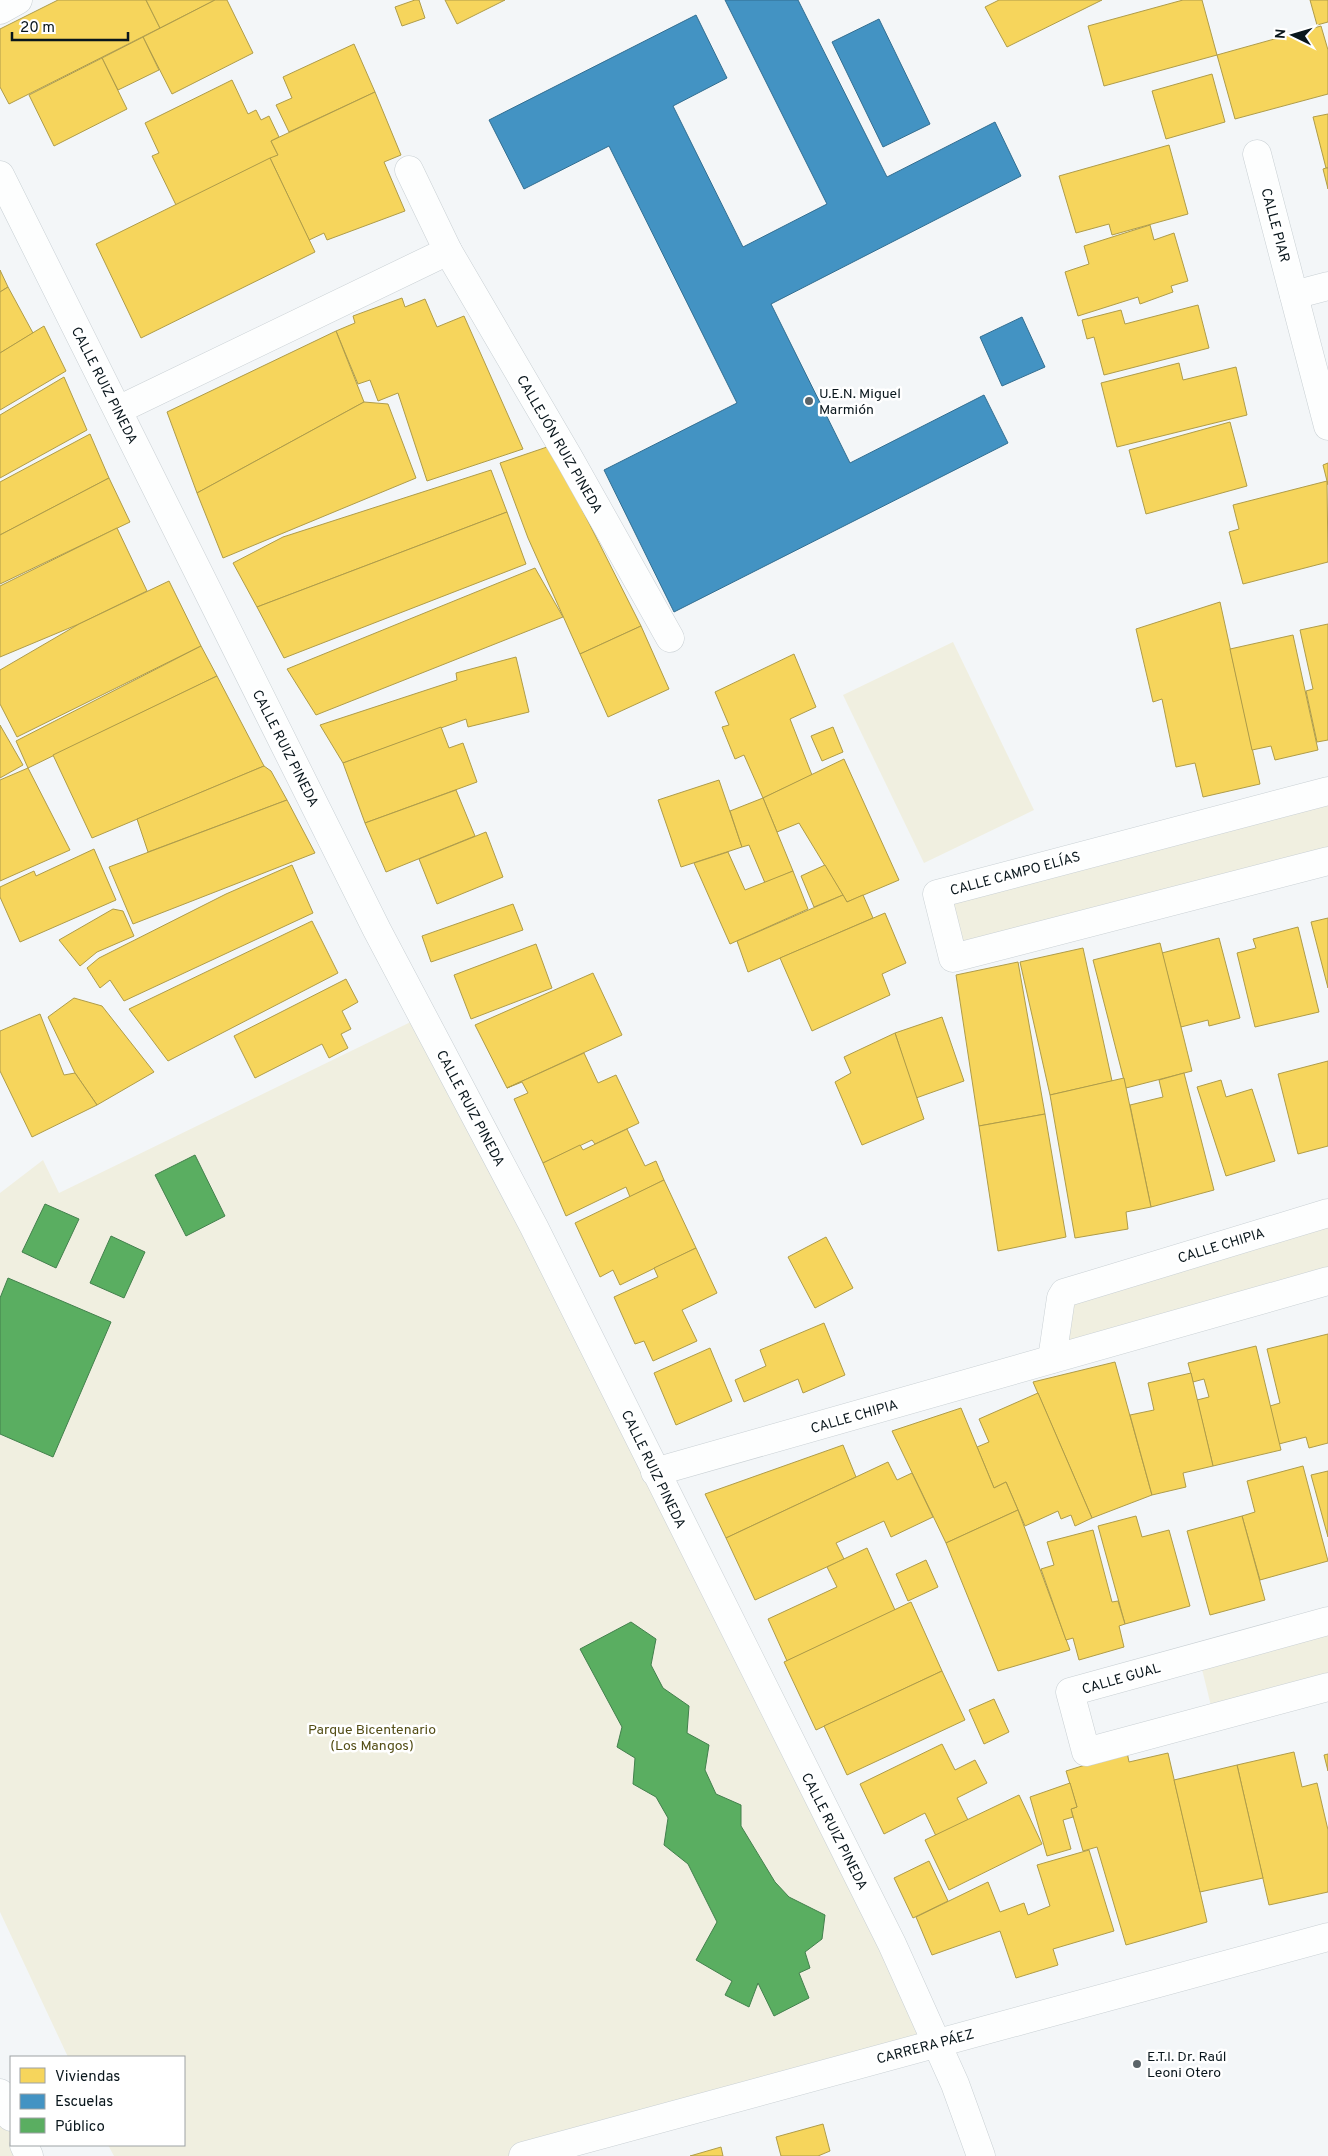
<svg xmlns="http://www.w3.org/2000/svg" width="1328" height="2156" font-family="Overpass,sans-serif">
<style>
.green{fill:#f0efe0}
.homes{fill:#f6d55c;stroke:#af9c49}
.schools{fill:#4393c3;stroke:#326e91}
.public{fill:#5aae61;stroke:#42804c}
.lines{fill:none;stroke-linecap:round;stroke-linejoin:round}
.minor-casing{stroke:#c9d0d4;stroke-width:29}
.minor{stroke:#fdfefe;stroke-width:28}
.poi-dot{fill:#5b6469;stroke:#fff;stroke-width:2}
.labels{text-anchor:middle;stroke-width:5;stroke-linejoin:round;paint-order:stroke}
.street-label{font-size:14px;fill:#09161c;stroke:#fff}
.poi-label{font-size:14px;fill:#09161c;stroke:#fff;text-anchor:start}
.park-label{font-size:14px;fill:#544e16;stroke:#fff}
</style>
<rect width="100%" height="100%" fill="#f3f6f8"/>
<g class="green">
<path d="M 953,642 L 1034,810 L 924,863 L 843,695 Z"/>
<path d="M 1328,791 L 1328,861 L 953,958 L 937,894 Z"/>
<path d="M 423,1016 L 936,2043 L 523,2156 L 114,2156 L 108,2145 L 184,2145 L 184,2057 L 68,2057 L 0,1912 L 0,1193 L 43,1160 L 59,1193 Z"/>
<path d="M 1328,1213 L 1328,1281 L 1052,1359 L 1069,1291 Z"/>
<path d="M 1328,1621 L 1328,1687 L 1214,1718 L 1199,1657 Z"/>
<path d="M 0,2093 L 11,2117 L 11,2145 L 29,2156 L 0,2156 Z"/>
</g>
<g class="homes">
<path d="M 58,0 L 146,0 L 160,28 L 9,104 L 0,87 L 0,29 Z"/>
<path d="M 146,0 L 215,0 L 160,28 Z"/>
<path d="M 215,0 L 227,0 L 253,53 L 172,94 L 143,37 Z"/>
<path d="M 415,0 L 419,0 L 425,18 L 402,26 L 395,7 Z"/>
<path d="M 445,0 L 505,0 L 457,24 Z"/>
<path d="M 999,0 L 1102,0 L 1007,47 L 985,7 Z"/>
<path d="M 1183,0 L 1202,0 L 1217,55 L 1104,86 L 1088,26 Z"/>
<path d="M 1310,0 L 1328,0 L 1328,22 L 1317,25 Z"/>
<path d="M 1321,26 L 1328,50 L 1328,94 L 1235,119 L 1217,55 Z"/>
<path d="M 143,37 L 159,70 L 118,90 L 102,58 Z"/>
<path d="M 354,44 L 375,92 L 289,132 L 276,105 L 292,98 L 283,77 Z"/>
<path d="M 102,58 L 127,109 L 54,146 L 29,95 Z"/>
<path d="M 1212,74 L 1225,122 L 1166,139 L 1152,91 Z"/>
<path d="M 232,80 L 248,114 L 256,110 L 261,120 L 269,116 L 279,137 L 271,141 L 278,155 L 176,205 L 152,156 L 159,153 L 145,123 Z"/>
<path d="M 375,92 L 401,155 L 384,162 L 405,211 L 327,240 L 324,233 L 309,240 L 270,158 L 278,155 L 271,141 Z"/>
<path d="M 1328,114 L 1328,168 L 1326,168 L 1313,117 Z"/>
<path d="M 1169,145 L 1188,214 L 1112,235 L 1109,224 L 1076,233 L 1059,176 Z"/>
<path d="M 270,158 L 315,252 L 141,338 L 96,244 Z"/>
<path d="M 1326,168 L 1328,168 L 1328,189 L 1323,169 Z"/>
<path d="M 1150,225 L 1154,240 L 1174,233 L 1188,281 L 1171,286 L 1173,292 L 1140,304 L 1138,297 L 1078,316 L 1065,272 L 1089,264 L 1084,246 Z"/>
<path d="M 0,270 L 8,287 L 0,292 Z"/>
<path d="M 8,287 L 33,333 L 0,353 L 0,292 Z"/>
<path d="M 402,298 L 405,307 L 425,299 L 437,327 L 464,316 L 523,449 L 427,481 L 398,393 L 378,401 L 370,380 L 358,384 L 336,331 L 355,323 L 353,316 Z"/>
<path d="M 1198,305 L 1209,348 L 1104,375 L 1094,337 L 1087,339 L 1082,320 L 1121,310 L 1125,324 Z"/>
<path d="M 44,326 L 66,371 L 0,410 L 0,353 Z"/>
<path d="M 336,331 L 364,402 L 197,493 L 167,412 Z"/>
<path d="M 1179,363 L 1183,380 L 1236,367 L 1247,415 L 1117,447 L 1101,383 Z"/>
<path d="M 64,377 L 87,430 L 0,478 L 0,415 Z"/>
<path d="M 364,402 L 388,404 L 416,478 L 223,558 L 197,493 Z"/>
<path d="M 1230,422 L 1247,486 L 1146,514 L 1129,450 Z"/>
<path d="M 90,434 L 109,478 L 0,535 L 0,482 Z"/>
<path d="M 550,446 L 641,626 L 580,654 L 528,538 L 500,463 Z"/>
<path d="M 1328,463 L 1328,485 L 1323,465 Z"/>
<path d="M 491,470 L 507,512 L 257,607 L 233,563 L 283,537 Z"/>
<path d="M 109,478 L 130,522 L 0,584 L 0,535 Z"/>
<path d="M 1327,481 L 1328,562 L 1243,584 L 1229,532 L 1239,529 L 1233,505 Z"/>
<path d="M 507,512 L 526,564 L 284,658 L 257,607 Z"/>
<path d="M 117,528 L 147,591 L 79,624 L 0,657 L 0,586 Z"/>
<path d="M 535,568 L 563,617 L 316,715 L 287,669 Z"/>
<path d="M 169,581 L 201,646 L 17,737 L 0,704 L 0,670 L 79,624 Z"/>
<path d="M 1220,602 L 1260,784 L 1203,797 L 1195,763 L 1176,767 L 1162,699 L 1153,702 L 1136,629 Z"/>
<path d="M 1328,624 L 1328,740 L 1317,742 L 1306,691 L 1313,689 L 1300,630 Z"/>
<path d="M 641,626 L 669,689 L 608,717 L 580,654 Z"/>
<path d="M 1293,635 L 1318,750 L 1275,760 L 1271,746 L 1252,750 L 1230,649 Z"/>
<path d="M 201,646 L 217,676 L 28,768 L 16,741 Z"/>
<path d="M 794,654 L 816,707 L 790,719 L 812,775 L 763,798 L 744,755 L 735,759 L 722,727 L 729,725 L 715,692 Z"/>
<path d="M 516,657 L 529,712 L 468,727 L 466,719 L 343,763 L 320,725 L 457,680 L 456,673 Z"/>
<path d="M 217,676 L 264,766 L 92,838 L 53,755 Z"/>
<path d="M 0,725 L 23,765 L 0,778 Z"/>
<path d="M 441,727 L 449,748 L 463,743 L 477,782 L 365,823 L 343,763 Z"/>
<path d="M 833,727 L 843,752 L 822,761 L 811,736 Z"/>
<path d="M 844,759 L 899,880 L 847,902 L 799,823 L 777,832 L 763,798 Z"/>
<path d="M 264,766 L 271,771 L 287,800 L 148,852 L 137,819 Z"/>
<path d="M 28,768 L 70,850 L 0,881 L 0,780 Z"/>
<path d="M 719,780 L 742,847 L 681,867 L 658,800 Z"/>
<path d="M 456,790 L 475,836 L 386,872 L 365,823 Z"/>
<path d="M 763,798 L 793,871 L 765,883 L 749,845 L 742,847 L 730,811 Z"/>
<path d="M 287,800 L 315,853 L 133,924 L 109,867 Z"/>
<path d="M 486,832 L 503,877 L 437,904 L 419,859 Z"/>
<path d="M 94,849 L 116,900 L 20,942 L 0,897 L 0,887 L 34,871 L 36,876 Z"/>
<path d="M 728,852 L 745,890 L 793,871 L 808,909 L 730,944 L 694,863 Z"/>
<path d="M 292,865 L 313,913 L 124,1001 L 110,980 L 100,988 L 87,968 L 99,958 L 226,894 Z"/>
<path d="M 825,865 L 843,895 L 814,907 L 801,876 Z"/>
<path d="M 843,895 L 847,902 L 863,895 L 873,918 L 748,972 L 737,941 Z"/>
<path d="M 513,904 L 523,930 L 431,962 L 422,936 Z"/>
<path d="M 113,909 L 123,911 L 134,936 L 97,952 L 80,966 L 59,940 Z"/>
<path d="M 885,913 L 906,963 L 882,974 L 890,995 L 812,1031 L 780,958 Z"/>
<path d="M 1328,918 L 1328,988 L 1311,922 Z"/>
<path d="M 312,921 L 338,973 L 168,1061 L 129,1009 Z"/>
<path d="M 1298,927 L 1319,1012 L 1255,1027 L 1237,953 L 1256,948 L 1253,939 Z"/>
<path d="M 1219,938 L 1240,1018 L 1209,1026 L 1208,1020 L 1181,1027 L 1162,953 Z"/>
<path d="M 1160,943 L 1192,1071 L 1126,1088 L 1093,960 Z"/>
<path d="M 536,944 L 552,988 L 471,1019 L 454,975 Z"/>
<path d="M 1083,948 L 1112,1081 L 1050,1095 L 1020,962 Z"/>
<path d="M 1018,962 L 1045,1114 L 979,1126 L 956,975 Z"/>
<path d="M 593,973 L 622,1035 L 507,1088 L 475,1025 Z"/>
<path d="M 346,979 L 358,1002 L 342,1011 L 351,1029 L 341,1034 L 348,1048 L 329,1058 L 322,1044 L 255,1078 L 234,1036 Z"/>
<path d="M 74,998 L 102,1006 L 154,1072 L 97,1105 L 75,1073 L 48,1017 Z"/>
<path d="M 40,1014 L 64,1075 L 75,1073 L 97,1105 L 32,1137 L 0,1071 L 0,1031 Z"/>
<path d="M 942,1017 L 964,1081 L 916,1098 L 895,1033 Z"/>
<path d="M 895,1033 L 924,1119 L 862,1145 L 835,1082 L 851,1073 L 844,1057 Z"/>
<path d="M 584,1053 L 598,1083 L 616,1075 L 639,1123 L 595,1144 L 592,1140 L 543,1163 L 514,1099 L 528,1093 L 522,1082 L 507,1088 Z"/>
<path d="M 1328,1061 L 1328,1146 L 1298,1154 L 1278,1074 Z"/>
<path d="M 1184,1073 L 1214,1190 L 1151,1207 L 1130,1105 L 1163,1097 L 1159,1080 Z"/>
<path d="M 1124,1078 L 1151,1207 L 1126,1212 L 1128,1229 L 1075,1238 L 1050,1095 Z"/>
<path d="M 1221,1080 L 1226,1097 L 1252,1089 L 1275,1161 L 1226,1176 L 1197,1087 Z"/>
<path d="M 1045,1114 L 1066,1237 L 998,1251 L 979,1126 Z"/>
<path d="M 627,1129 L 645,1166 L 656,1161 L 664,1180 L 630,1197 L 626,1187 L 566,1216 L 543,1163 L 580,1145 L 583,1150 Z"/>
<path d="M 664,1180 L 696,1248 L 620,1285 L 613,1270 L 600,1277 L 575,1223 Z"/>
<path d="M 826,1237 L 853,1288 L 815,1308 L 788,1257 Z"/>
<path d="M 696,1248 L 717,1293 L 682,1310 L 697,1341 L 653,1361 L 644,1341 L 635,1344 L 614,1297 L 658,1277 L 654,1268 Z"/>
<path d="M 824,1323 L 845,1375 L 803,1393 L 798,1379 L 744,1402 L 735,1380 L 766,1366 L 760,1350 Z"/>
<path d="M 1328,1334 L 1328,1443 L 1309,1448 L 1306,1437 L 1279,1444 L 1270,1406 L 1280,1403 L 1267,1349 Z"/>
<path d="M 1256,1346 L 1281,1450 L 1213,1466 L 1197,1400 L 1209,1397 L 1204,1379 L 1193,1382 L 1188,1363 Z"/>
<path d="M 710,1348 L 732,1401 L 676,1425 L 654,1373 Z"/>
<path d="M 1115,1362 L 1152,1495 L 1092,1518 L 1033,1382 Z"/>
<path d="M 1191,1373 L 1213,1466 L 1183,1473 L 1186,1487 L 1152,1495 L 1130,1415 L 1154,1410 L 1148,1383 Z"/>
<path d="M 1038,1393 L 1092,1518 L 1075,1526 L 1071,1515 L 1061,1519 L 1058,1511 L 1025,1526 L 1006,1482 L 994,1488 L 977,1447 L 989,1442 L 979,1419 Z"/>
<path d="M 961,1408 L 994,1488 L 1006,1482 L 1018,1510 L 946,1543 L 892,1431 Z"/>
<path d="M 843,1445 L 856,1477 L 726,1538 L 705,1494 Z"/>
<path d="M 888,1462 L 897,1480 L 912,1473 L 933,1517 L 891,1537 L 884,1521 L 836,1543 L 844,1559 L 755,1600 L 726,1538 Z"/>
<path d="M 1303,1466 L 1328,1561 L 1260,1580 L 1242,1516 L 1255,1512 L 1247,1481 Z"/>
<path d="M 1328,1471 L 1328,1537 L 1311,1475 Z"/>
<path d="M 1018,1510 L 1070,1650 L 998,1671 L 946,1543 Z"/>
<path d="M 1136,1516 L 1142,1537 L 1169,1530 L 1190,1606 L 1125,1624 L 1098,1526 Z"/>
<path d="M 1242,1516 L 1265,1600 L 1210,1615 L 1187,1531 Z"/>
<path d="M 1093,1530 L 1112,1602 L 1118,1601 L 1125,1624 L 1119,1626 L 1124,1647 L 1079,1660 L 1073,1638 L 1066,1640 L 1041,1569 L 1054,1565 L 1047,1542 Z"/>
<path d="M 867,1548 L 895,1610 L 787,1661 L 768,1619 L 837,1587 L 827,1567 Z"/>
<path d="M 926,1560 L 938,1587 L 908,1601 L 896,1574 Z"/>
<path d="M 911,1602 L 942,1671 L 816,1730 L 784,1662 Z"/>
<path d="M 942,1671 L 965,1720 L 847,1775 L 824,1726 Z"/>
<path d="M 994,1699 L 1009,1732 L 984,1744 L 969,1710 Z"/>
<path d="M 942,1744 L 955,1770 L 975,1760 L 987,1783 L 957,1798 L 968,1820 L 936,1836 L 925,1813 L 884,1834 L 860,1784 Z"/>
<path d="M 1127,1752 L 1129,1762 L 1168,1753 L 1207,1922 L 1126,1945 L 1097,1847 L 1083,1851 L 1071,1809 L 1077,1807 L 1066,1771 Z"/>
<path d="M 1294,1752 L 1302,1787 L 1317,1783 L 1328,1830 L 1328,1892 L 1269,1905 L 1237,1765 Z"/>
<path d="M 1328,1754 L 1328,1771 L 1324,1755 Z"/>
<path d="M 1237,1765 L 1263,1878 L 1200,1892 L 1174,1780 Z"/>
<path d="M 1070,1783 L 1077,1807 L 1071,1809 L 1073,1817 L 1063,1820 L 1071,1849 L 1047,1856 L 1030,1797 Z"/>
<path d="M 1019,1795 L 1042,1844 L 949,1890 L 925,1840 Z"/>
<path d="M 1089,1850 L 1114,1931 L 1053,1949 L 1058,1965 L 1016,1978 L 1000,1931 L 932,1955 L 916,1917 L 988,1882 L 1000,1912 L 1024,1903 L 1028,1915 L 1050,1906 L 1037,1865 Z"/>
<path d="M 929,1861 L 948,1901 L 913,1918 L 894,1878 Z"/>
<path d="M 823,2124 L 830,2151 L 818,2156 L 781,2156 L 776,2137 Z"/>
<path d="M 721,2147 L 723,2156 L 690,2156 Z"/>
</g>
<g class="schools">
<path d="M 725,0 L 798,0 L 887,177 L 995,122 L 1021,176 L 771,304 L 850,463 L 984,395 L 1008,443 L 674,612 L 604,470 L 737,403 L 609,146 L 524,189 L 489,120 L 696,15 L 727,78 L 673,106 L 743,247 L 827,204 Z"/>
<path d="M 879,19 L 930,124 L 883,147 L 832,42 Z"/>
<path d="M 1022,317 L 1045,367 L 1002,386 L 980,337 Z"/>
</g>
<g class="public">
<path d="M 195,1155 L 225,1216 L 186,1236 L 155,1175 Z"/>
<path d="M 45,1204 L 79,1219 L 56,1268 L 22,1252 Z"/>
<path d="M 111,1236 L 145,1252 L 124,1298 L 90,1283 Z"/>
<path d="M 8,1278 L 111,1322 L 53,1457 L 0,1434 L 0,1298 Z"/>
<path d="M 631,1622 L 656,1639 L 651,1665 L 663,1688 L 689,1706 L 687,1733 L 709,1745 L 705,1770 L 716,1794 L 741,1805 L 741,1826 L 775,1882 L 789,1897 L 825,1915 L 822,1939 L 805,1952 L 810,1968 L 799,1973 L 809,1998 L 774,2016 L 758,1983 L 749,2007 L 725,1995 L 732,1981 L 696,1960 L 717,1922 L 688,1864 L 664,1845 L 668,1818 L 656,1797 L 633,1784 L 635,1758 L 617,1747 L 622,1727 L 580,1649 Z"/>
</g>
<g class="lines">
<defs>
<g id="minor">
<path d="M 0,10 L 18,0"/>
<path d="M 1257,154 L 1328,426"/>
<path d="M 409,170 L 448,251"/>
<path d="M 0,175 L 377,930 L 534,1227 L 892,1944 L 955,2084 L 981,2156"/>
<path d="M 1294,295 L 1328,286"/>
<path d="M 118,410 L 448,251 L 569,458 L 670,638"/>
<path d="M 1328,791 L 937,894 L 953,958 L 1328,861"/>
<path d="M 1052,1359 L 1061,1298 L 1064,1293 L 1328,1213"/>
<path d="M 655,1472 L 1328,1281"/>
<path d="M 1328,1621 L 1070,1692 L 1086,1752 L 1328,1687"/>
<path d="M 0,2093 L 11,2117"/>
<path d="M 24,2145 L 29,2156"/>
<path d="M 523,2156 L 1328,1937"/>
</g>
</defs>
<use href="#minor" class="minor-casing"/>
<use href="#minor" class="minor"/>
</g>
<g class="poi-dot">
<circle cx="809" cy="401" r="5"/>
<circle cx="1137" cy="2064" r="5"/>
</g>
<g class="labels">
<g class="street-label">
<text transform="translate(1276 225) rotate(75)" y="5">CALLE PIAR</text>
<text transform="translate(105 385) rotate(63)" y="5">CALLE RUIZ PINEDA</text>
<text transform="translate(560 444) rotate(60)" y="5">CALLEJÓN RUIZ PINEDA</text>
<text transform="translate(286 748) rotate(63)" y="5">CALLE RUIZ PINEDA</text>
<text transform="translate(1015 873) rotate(-15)" y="5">CALLE CAMPO ELÍAS</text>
<text transform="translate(471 1108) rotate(62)" y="5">CALLE RUIZ PINEDA</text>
<text transform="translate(1221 1245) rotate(-17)" y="5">CALLE CHIPIA</text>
<text transform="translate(854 1416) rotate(-16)" y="5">CALLE CHIPIA</text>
<text transform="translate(654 1469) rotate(64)" y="5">CALLE RUIZ PINEDA</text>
<text transform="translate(1121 1678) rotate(-16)" y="5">CALLE GUAL</text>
<text transform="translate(835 1831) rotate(63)" y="5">CALLE RUIZ PINEDA</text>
<text transform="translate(925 2046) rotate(-15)" y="5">CARRERA PÁEZ</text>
</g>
<g class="poi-label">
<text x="819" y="398">U.E.N. Miguel<tspan x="819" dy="16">Marmión</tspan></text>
<text x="1147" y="2061">E.T.I. Dr. Raúl<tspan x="1147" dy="16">Leoni Otero</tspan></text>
</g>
<g class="park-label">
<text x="372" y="1734">Parque Bicentenario<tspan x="372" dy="16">(Los Mangos)</tspan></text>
</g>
</g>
<rect x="10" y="2056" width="175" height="90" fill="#ffffff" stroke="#9da2a4"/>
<rect x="20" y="2068" width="25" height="15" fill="#f6d55c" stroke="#9da2a4"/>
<text x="55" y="2081" font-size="15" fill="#09161c">Viviendas</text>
<rect x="20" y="2094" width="25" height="15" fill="#4393c3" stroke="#9da2a4"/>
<text x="55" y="2106" font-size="15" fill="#09161c">Escuelas</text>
<rect x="20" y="2118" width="25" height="15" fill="#5aae61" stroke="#9da2a4"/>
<text x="55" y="2131" font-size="15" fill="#09161c">Público</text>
<g transform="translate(1293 35) rotate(275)" stroke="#ffffff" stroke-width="4" paint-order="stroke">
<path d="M0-4L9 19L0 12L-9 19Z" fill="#09161c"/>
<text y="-8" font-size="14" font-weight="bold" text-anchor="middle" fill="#09161c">N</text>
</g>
<path d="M12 32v8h116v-8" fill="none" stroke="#09161c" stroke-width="2.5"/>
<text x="20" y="32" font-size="15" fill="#09161c" stroke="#ffffff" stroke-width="4" paint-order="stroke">20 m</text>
</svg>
